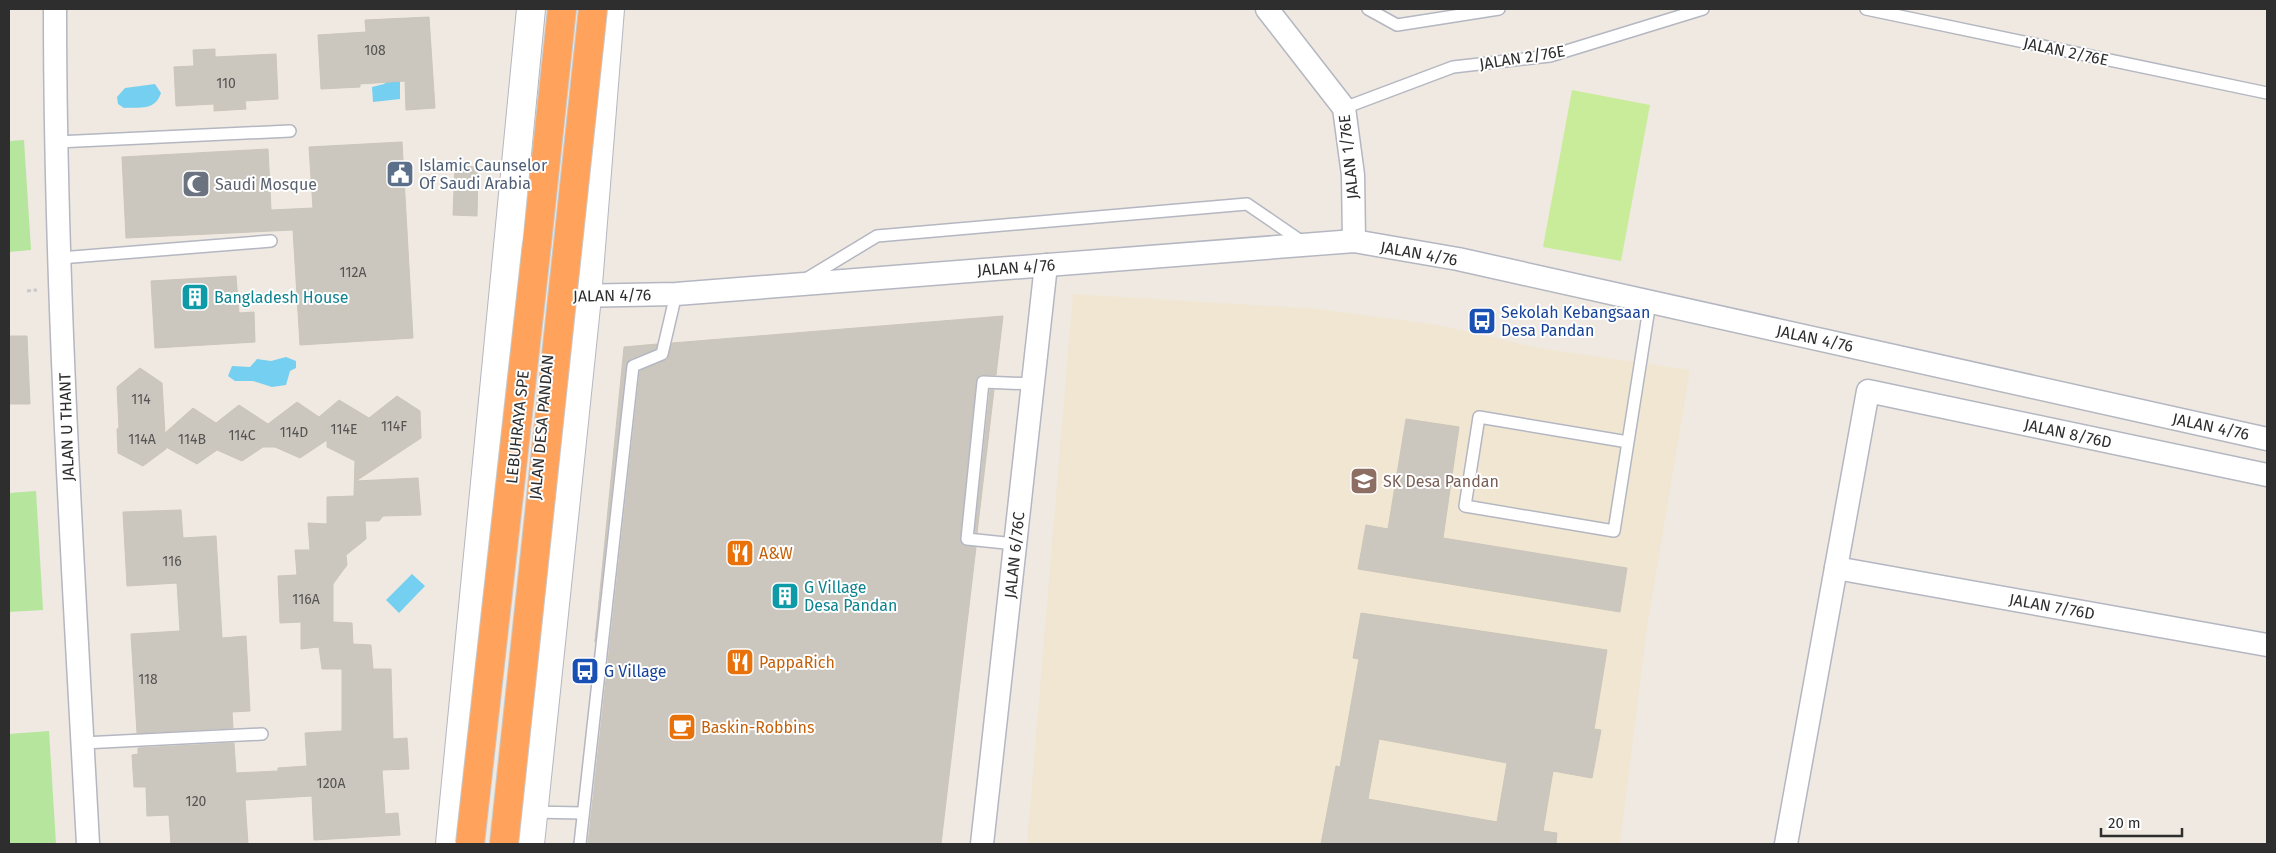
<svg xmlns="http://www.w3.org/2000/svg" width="2276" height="853" font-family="'Fira Sans',sans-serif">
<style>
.education{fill:#f0e6d1}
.green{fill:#b6e59e}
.pitch{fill:#c9ec9a}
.water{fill:#75cff0}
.building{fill:#cbc7bf;stroke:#cbc5ba;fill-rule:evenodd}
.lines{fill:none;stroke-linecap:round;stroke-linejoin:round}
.lane-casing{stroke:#b4b7c1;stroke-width:14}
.street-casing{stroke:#b4b7c1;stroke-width:25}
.secondary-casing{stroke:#b4b7c1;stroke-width:30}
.highway-casing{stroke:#c9c9c9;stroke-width:30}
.path{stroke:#c9c9c9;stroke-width:3;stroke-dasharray:4 2.5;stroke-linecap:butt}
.lane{stroke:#fff;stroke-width:11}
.street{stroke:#fff;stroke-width:22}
.secondary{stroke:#fff;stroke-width:28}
.highway{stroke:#ffa35c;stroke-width:28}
.highway-bridge-casing{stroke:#c9c9c9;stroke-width:30;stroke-linecap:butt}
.highway-bridge{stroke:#ffa35c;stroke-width:28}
.labels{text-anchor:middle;stroke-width:4;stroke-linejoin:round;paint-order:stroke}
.number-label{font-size:14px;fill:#555452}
.street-label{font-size:16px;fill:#2e2e2e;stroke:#fff}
.service-label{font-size:16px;fill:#4e5e75;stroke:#fff;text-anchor:start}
.worship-label{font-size:16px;fill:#5b616d;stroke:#fff;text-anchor:start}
.culture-label{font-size:16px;fill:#0d838f;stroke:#fff;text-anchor:start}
.transit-label{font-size:16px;fill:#164399;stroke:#fff;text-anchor:start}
.education-label{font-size:16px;fill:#785e54;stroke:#fff;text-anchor:start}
.food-label{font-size:16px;fill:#c56008;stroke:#fff;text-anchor:start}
</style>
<rect width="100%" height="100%" fill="#efe9e1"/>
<path class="education" d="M 1073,294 L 1318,309 L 1438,325 L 1538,348 L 1690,370 L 1646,633 L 1620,844 L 1027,844 Z"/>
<g class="green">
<path d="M 24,140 L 31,250 L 9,252 L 9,141 Z"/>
<path d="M 36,491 L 43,610 L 9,612 L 9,493 Z"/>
<path d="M 49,731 L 56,844 L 9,844 L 9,734 Z"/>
</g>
<path class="pitch" d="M 1572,90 L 1650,105 L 1621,261 L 1543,247 Z"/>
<g class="water">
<path d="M 400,71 L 400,99 L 373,102 L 372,87 L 384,84 Z"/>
<path d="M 155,84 L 161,93 C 155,111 140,107 124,108 L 118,104 L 117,97 L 125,88 Z"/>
<path d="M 286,357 L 296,361 L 296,368 L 290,371 L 286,385 L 272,387 L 253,381 L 235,381 L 228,376 L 232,366 L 250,367 L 257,359 L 271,361 Z"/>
<path d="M 412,574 L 425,586 L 399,613 L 386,600 Z"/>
</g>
<g class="building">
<path d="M 429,17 L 435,108 L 406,110 L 405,81 L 360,84 L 360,87 L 321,89 L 318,35 L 366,32 L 365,20 Z"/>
<path d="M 215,49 L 215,57 L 276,54 L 278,99 L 245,101 L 246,109 L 214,111 L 214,104 L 176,106 L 174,67 L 194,66 L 193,50 Z"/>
<path d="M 402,142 L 413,338 L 300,345 L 293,230 L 126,238 L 122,157 L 268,149 L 271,210 L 313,208 L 309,147 Z"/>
<path d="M 455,166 L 478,167 L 477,216 L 453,215 Z"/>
<path d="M 236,276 L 239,313 L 254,312 L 255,342 L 155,348 L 151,281 Z"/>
<path d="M 1003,316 L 996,375 L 980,375 L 976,381 L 960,538 L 963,545 L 976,547 L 941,844 L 588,844 L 640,371 L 667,359 L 672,343 Z"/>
<path d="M 9,336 L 27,336 L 30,404 L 9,404 Z"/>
<path d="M 657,344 L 656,349 L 630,359 L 626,365 L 595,642 L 624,347 Z"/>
<path d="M 140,368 L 162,383 L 165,433 L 193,408 L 216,423 L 239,405 L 268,424 L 297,402 L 319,417 L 339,400 L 369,418 L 397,396 L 420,411 L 421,438 L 356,481 L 418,478 L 421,515 L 383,516 L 379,521 L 365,521 L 366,539 L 346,555 L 347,565 L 333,584 L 333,622 L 352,623 L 353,644 L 371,645 L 373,669 L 391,669 L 393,739 L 407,738 L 409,769 L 382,770 L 385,814 L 398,813 L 400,835 L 314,840 L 312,796 L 245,800 L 248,844 L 171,844 L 169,815 L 147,816 L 146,787 L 134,787 L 132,755 L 138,754 L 138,748 L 234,743 L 236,773 L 278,771 L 278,768 L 307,766 L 305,733 L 342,731 L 342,669 L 322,669 L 319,647 L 301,649 L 301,622 L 280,623 L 278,576 L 297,575 L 295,550 L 310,550 L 308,523 L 327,524 L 327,497 L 354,496 L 355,461 L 327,447 L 327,440 L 300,458 L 275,447 L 263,447 L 242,461 L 217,450 L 197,464 L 166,447 L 166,449 L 143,466 L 118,453 L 117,429 L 119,428 L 117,387 Z"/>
<path d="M 990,390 L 994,390 L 977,533 L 975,532 Z"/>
<path d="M 1406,419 L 1459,427 L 1443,538 L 1627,568 L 1620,612 L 1358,569 L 1366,525 L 1388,529 Z"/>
<path d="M 181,510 L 183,538 L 216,536 L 222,638 L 246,636 L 250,711 L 232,712 L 233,728 L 137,733 L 131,634 L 180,631 L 177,583 L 127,586 L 123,512 Z"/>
<path d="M 1361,613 L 1607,650 L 1594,729 L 1601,730 L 1592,778 L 1553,771 L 1543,831 L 1557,833 L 1556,844 L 1321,844 L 1336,766 L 1340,767 L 1359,659 L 1353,658 ZM 1379,739 L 1507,763 L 1497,822 L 1368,799 Z"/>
</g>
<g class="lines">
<defs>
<g id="lane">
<path d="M 1368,9 L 1397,25 L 1499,9"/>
<path d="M 1866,9 L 2267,93"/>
<path d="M 1344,108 L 1453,67 L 1550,56 L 1703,9"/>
<path d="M 57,142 L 290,131"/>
<path d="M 60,258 L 271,241"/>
<path d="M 806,279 L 877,236 L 1247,204 L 1304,243"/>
<path d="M 1628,442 L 1479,417 L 1465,506 L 1614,531 L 1650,302"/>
<path d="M 1015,544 L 967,539 L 983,382 L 1033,384"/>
<path d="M 83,743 L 262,734"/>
<path d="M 532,812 L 582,813"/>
<path d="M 580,844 L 633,366 L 662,354 L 676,294"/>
</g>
<g id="street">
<path d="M 55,9 C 55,288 73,566 88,844"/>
<path d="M 1267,9 L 1344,108 L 1353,175 L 1354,241"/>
<path d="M 572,296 L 676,294 L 1354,241 L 1458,259 L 2267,439"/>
<path d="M 1836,568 L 2267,645"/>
<path d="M 982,844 L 1046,265"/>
<path d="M 1786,844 L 1868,391 L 2267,475"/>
</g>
<g id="secondary">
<path d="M 450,844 L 531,9"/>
<path d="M 530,844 L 587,297 L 610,9"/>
</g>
<path id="highway" d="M 537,243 L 562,9"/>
</defs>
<use href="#lane" class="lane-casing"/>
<use href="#street" class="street-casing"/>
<use href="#secondary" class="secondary-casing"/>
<use href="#highway" class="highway-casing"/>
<path class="path" d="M 27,291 L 37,290"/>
<use href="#lane" class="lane"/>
<use href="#street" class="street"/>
<use href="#secondary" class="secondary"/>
<use href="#highway" class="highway"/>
<defs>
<g id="highway-bridge">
<path d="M 470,844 L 537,243"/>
<path d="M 504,844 L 593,9"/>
</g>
</defs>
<use href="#highway-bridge" class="highway-bridge-casing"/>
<use href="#highway-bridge" class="highway-bridge"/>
</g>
<defs>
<symbol id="civic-square" viewBox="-11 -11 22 22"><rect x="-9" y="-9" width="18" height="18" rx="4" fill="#5c6f8a" stroke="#fff"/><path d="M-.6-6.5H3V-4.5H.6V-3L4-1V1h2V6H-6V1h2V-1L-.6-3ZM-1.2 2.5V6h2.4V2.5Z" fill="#fff"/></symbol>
<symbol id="mosque-square" viewBox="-11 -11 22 22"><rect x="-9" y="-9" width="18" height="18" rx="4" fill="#6b7280" stroke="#fff"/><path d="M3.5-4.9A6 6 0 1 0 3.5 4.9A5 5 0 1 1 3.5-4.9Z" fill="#fff"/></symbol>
<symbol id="building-square" viewBox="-11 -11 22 22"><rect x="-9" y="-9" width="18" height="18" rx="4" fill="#0f9aa8" stroke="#fff"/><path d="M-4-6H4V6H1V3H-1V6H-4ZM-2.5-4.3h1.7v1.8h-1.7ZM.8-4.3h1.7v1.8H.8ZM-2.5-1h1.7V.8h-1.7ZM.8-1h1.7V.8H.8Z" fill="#fff"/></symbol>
<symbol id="bus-square" viewBox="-11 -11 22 22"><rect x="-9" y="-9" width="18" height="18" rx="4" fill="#1a4fb4" stroke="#fff"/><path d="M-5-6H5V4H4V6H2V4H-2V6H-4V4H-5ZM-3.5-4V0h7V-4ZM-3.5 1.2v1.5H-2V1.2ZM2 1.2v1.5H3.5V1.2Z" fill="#fff"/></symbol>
<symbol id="school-square" viewBox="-11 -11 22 22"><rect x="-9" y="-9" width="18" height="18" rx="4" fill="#8d6e63" stroke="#fff"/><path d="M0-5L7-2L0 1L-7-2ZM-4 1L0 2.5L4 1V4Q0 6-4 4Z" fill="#fff"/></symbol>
<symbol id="restaurant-square" viewBox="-11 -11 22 22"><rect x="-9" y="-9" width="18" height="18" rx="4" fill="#e8710a" stroke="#fff"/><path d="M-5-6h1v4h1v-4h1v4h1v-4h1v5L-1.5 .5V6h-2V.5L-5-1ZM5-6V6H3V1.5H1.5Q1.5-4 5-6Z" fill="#fff"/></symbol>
<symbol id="cafe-square" viewBox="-11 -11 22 22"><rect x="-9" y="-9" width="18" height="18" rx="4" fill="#e8710a" stroke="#fff"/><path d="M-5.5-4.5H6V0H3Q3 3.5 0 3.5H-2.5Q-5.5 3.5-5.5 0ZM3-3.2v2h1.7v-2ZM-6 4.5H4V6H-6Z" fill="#fff"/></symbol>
</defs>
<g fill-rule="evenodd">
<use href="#civic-square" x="384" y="158" width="32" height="32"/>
<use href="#mosque-square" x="180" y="168" width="32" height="32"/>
<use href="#building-square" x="179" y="281" width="32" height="32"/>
<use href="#bus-square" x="1466" y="305" width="32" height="32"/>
<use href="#school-square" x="1348" y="465" width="32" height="32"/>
<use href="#restaurant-square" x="724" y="537" width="32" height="32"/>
<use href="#building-square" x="769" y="580" width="32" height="32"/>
<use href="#restaurant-square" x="724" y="646" width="32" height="32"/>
<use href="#bus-square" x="569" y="655" width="32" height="32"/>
<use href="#cafe-square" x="666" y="711" width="32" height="32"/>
</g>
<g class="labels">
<g class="number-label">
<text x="375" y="55">108</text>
<text x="226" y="88">110</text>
<text x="353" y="277">112A</text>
<text x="141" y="404">114</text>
<text x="394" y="431">114F</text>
<text x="344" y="434">114E</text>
<text x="294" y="437">114D</text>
<text x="242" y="440">114C</text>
<text x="142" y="444">114A</text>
<text x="192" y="444">114B</text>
<text x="172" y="566">116</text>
<text x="306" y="604">116A</text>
<text x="148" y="684">118</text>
<text x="331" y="788">120A</text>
<text x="196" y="806">120</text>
</g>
<g class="street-label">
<text transform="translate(2066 51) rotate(12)" y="6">JALAN 2/76E</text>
<text transform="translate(1522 57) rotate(-9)" y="6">JALAN 2/76E</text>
<text transform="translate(1348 157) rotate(-96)" y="6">JALAN 1/76E</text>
<text transform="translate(1419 253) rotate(10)" y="6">JALAN 4/76</text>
<text transform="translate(1016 267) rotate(-4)" y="6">JALAN 4/76</text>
<text transform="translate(612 295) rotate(-1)" y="6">JALAN 4/76</text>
<text transform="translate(1815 338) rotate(12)" y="6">JALAN 4/76</text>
<text transform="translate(2211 426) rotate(12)" y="6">JALAN 4/76</text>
<text transform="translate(66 427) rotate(-92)" y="6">JALAN U THANT</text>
<text transform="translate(517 427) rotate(-84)" y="6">LEBUHRAYA SPE</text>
<text transform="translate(541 427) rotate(-85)" y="6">JALAN DESA PANDAN</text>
<text transform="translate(2068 433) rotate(12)" y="6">JALAN 8/76D</text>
<text transform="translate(1014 555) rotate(-84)" y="6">JALAN 6/76C</text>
<text transform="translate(2052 606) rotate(10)" y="6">JALAN 7/76D</text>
</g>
<g class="service-label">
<text x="419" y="171">Islamic Caunselor<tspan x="419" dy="18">Of Saudi Arabia</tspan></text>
</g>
<g class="worship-label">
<text x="215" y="190">Saudi Mosque</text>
</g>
<g class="culture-label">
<text x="214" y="303">Bangladesh House</text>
<text x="804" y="593">G Village<tspan x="804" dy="18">Desa Pandan</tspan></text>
</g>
<g class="transit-label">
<text x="1501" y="318">Sekolah Kebangsaan<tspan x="1501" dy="18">Desa Pandan</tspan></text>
<text x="604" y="677">G Village</text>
</g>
<g class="education-label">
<text x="1383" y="487">SK Desa Pandan</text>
</g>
<g class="food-label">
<text x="759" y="559">A&amp;W</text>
<text x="759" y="668">PappaRich</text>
<text x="701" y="733">Baskin-Robbins</text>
</g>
</g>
<rect width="2276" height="853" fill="none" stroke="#2e2e2e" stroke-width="20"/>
<path d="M2101 828v8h81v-8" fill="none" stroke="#2e2e2e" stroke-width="2.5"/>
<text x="2108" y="828" font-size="15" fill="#2e2e2e" stroke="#ffffff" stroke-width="4" paint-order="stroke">20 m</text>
</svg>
